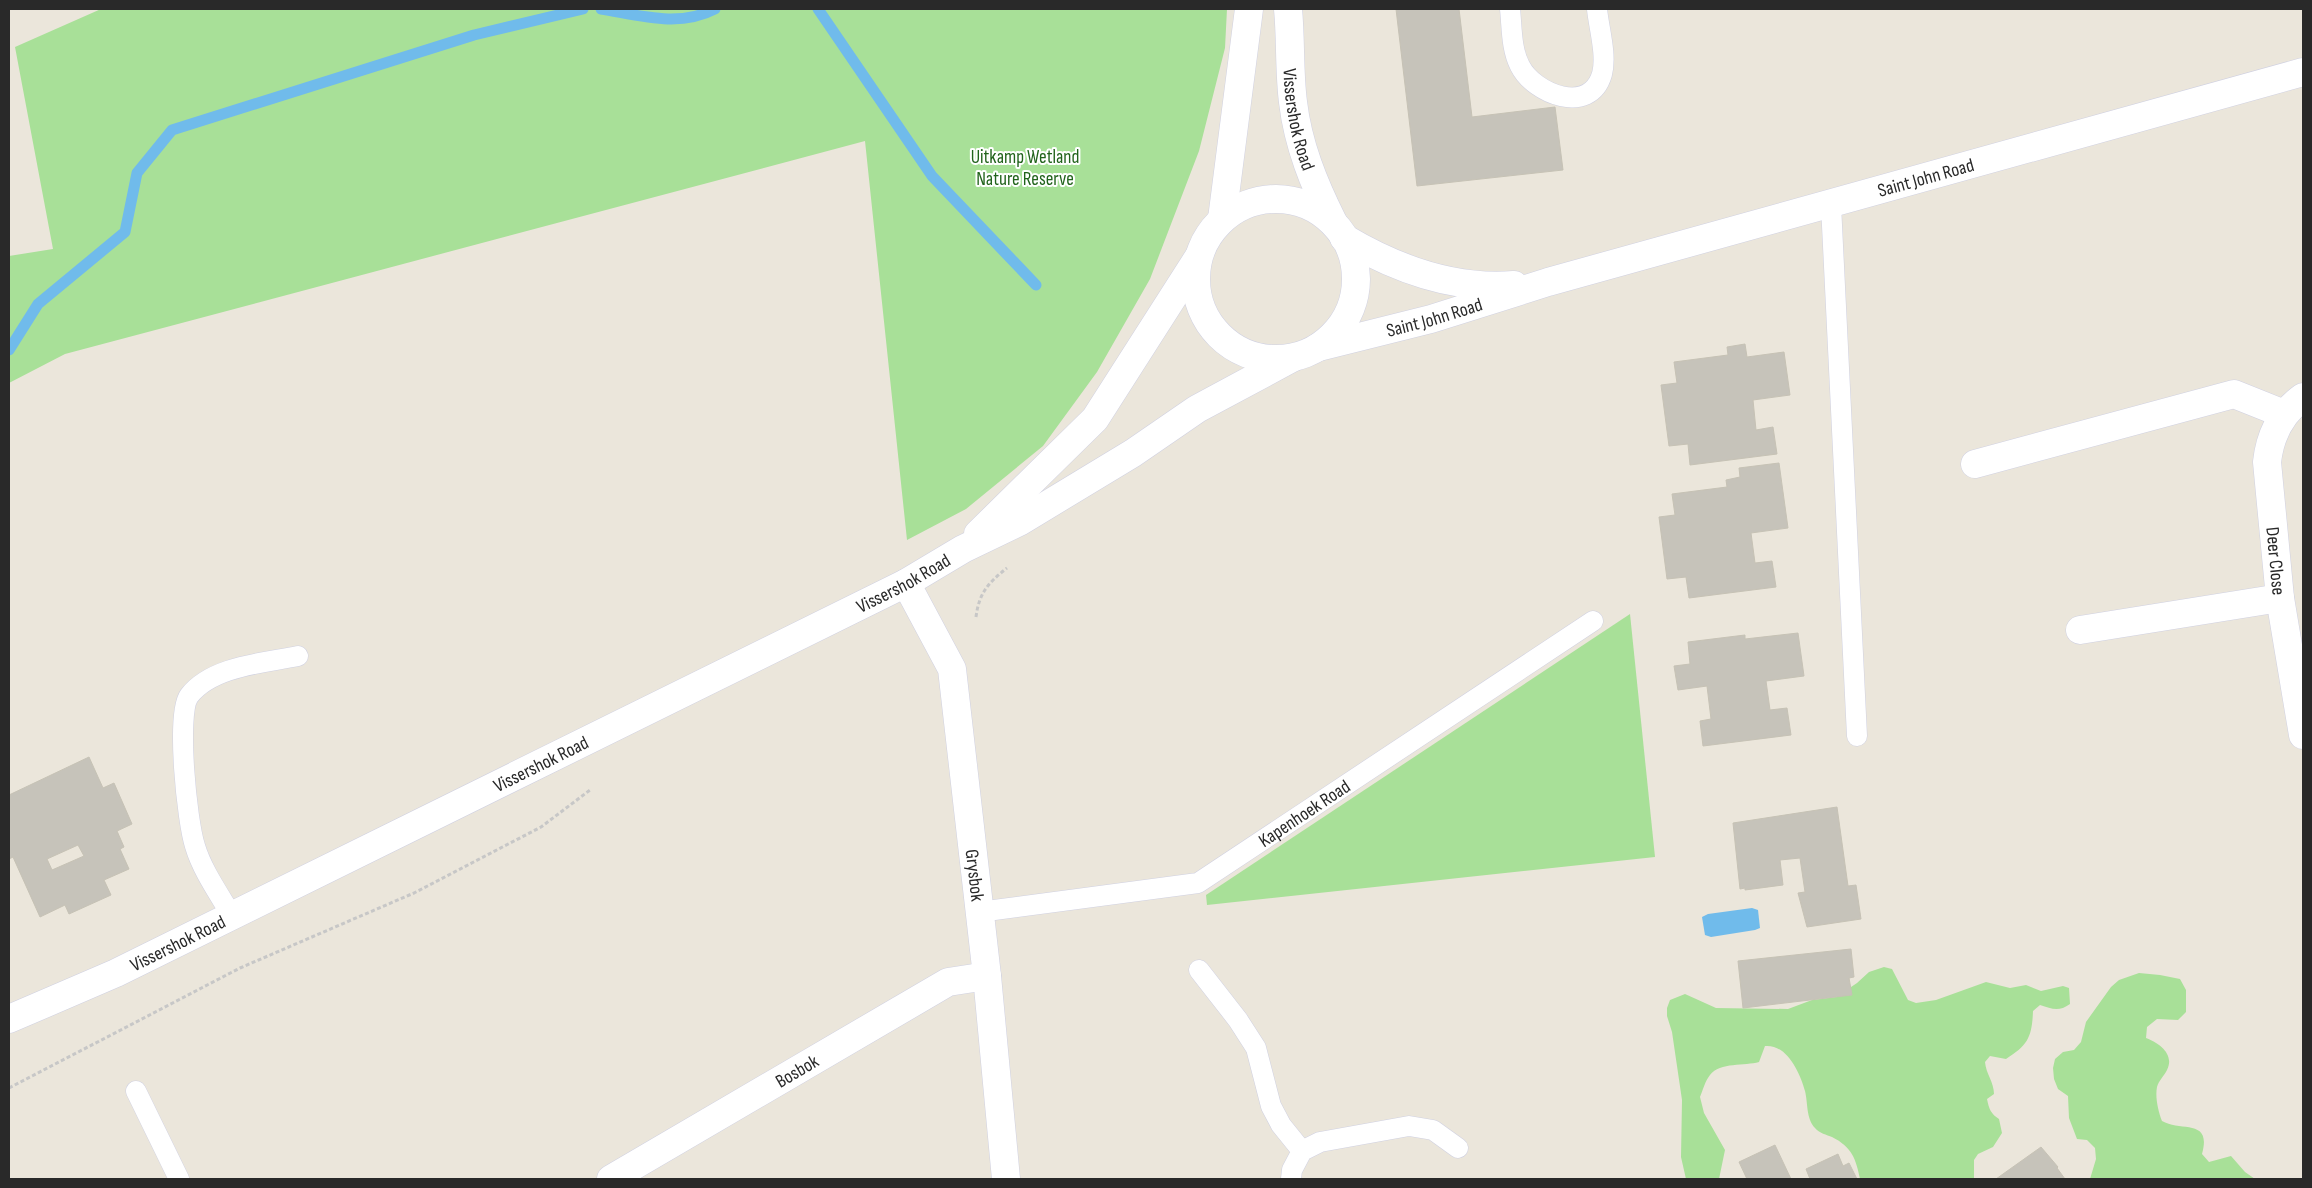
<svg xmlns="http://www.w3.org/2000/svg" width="2312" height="1188" font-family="'Sofia Sans Condensed',sans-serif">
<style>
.green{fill:#a8e098}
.water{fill:#70bbeb}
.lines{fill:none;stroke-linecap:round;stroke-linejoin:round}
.stream{stroke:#70bbeb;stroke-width:11}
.building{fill:#c6c3ba;stroke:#c6c2b5;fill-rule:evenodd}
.service-casing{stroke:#d0d1e1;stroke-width:21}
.minor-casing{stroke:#d0d1e1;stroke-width:29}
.secondary-casing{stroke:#d0d1e1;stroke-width:29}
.path{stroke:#c7c7c7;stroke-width:3;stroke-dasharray:4 2.5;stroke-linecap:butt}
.service{stroke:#fff;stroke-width:20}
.minor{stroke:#fff;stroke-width:28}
.secondary{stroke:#fff;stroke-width:28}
.labels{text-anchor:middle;stroke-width:4;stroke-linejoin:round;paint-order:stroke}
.street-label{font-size:19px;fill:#292929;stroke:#fff}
.park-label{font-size:19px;fill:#21631b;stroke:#fff}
</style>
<rect width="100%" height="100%" fill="#ebe6db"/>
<g class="green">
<path d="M 101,9 L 1227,9 L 1225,48 L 1199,151 L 1150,279 L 1097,372 L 1043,446 L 966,509 L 907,540 L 865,141 L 65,354 L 9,383 L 9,256 L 53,249 L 15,47 Z"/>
<path d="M 1630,614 L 1655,857 L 1207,905 L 1206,895 Z"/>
<path d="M 1884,967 L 1892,969 L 1908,1000 L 1916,1003 L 1936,1000 L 1986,982 L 2010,988 L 2026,985 L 2041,991 L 2063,986 L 2069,988 L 2070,1004 C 2059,1012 2052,1009 2040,1005 L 2033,1011 C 2032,1037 2028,1045 2006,1059 L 1990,1056 L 1985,1062 C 1986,1074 1994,1082 1994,1094 L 1987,1099 C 1989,1109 1991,1114 1999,1119 L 2002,1133 L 1993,1147 L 1978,1154 L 1974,1160 L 1974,1179 L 1860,1179 C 1856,1159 1852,1147 1832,1137 C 1827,1135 1819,1133 1815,1128 C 1806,1119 1808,1103 1805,1091 C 1800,1073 1787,1044 1765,1046 L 1759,1062 C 1745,1066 1720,1062 1710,1075 C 1705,1081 1703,1090 1700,1097 L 1704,1113 L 1725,1150 L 1719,1179 L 1686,1179 L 1681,1157 L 1682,1100 L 1672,1032 L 1667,1016 L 1667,1008 L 1670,1000 L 1685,994 L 1716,1008 L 1788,1009 L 1812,1000 L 1836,997 L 1857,983 L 1869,972 Z"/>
<path d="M 2139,973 L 2160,975 L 2180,979 L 2186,990 L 2186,1012 L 2178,1020 L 2157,1019 L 2147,1027 L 2146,1038 C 2159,1043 2175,1054 2167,1070 C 2164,1076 2159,1080 2157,1087 C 2155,1097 2158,1111 2162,1121 C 2181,1132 2212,1118 2202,1154 L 2209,1162 L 2231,1156 L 2245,1172 L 2255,1179 L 2090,1179 L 2096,1159 L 2095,1148 L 2087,1140 L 2077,1139 L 2069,1118 L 2068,1096 L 2058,1089 L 2054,1079 L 2053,1068 L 2055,1059 L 2063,1052 L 2074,1050 L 2081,1042 L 2086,1022 L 2111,987 L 2119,980 Z"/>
</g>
<path class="water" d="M 1752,908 L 1758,910 L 1760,928 L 1755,930 L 1711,937 L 1705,935 L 1702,917 L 1708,914 Z"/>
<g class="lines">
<g class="stream">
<path d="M 601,9 C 638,15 679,28 715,9"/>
<path d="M 818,9 L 932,176 L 1036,285"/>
<path d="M 9,350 L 38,304 L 125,232 L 137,173 L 172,130 L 474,35 L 583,9"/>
</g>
</g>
<g class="building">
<path d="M 1396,9 L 1459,9 L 1472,117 L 1555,107 L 1563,170 L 1417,186 Z"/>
<path d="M 1745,344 L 1747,357 L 1784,352 L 1790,395 L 1753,400 L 1756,430 L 1773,427 L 1777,454 L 1690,465 L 1688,444 L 1669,446 L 1661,385 L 1677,383 L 1674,362 L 1728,355 L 1727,347 Z"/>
<path d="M 1779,463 L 1788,528 L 1751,533 L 1755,563 L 1772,561 L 1776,587 L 1689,598 L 1686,577 L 1667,579 L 1659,517 L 1675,515 L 1672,494 L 1727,487 L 1726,480 L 1740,477 L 1739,468 Z"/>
<path d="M 1798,633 L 1804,676 L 1766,681 L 1770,710 L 1787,708 L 1791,735 L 1703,746 L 1700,721 L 1711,719 L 1707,686 L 1678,690 L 1674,666 L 1690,664 L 1688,642 L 1745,635 L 1745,639 Z"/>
<path d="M 89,757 L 103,788 L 114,783 L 132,824 L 117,831 L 124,847 L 120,849 L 129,869 L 104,880 L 111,895 L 69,914 L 65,905 L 40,917 L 13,857 L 9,859 L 9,795 ZM 78,845 L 84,856 L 52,870 L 47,859 Z"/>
<path d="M 1837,807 L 1848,886 L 1856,885 L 1861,919 L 1807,927 L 1798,893 L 1805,892 L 1800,858 L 1780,860 L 1783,885 L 1745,890 L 1745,888 L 1740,889 L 1733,823 Z"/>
<path d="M 1851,949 L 1854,977 L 1849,978 L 1852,995 L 1743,1008 L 1738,961 Z"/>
<path d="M 1775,1145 L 1791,1179 L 1747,1179 L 1739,1162 Z"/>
<path d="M 2041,1147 L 2058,1167 L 2057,1168 L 2065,1179 L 1996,1179 Z"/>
<path d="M 1838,1154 L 1843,1166 L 1849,1163 L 1857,1179 L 1810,1179 L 1806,1169 Z"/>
</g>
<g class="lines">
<defs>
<g id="service">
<path d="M 1510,9 C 1512,27 1511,49 1520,66 C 1534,94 1590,116 1602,74 C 1607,55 1599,29 1597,9"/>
<path d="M 1831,205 L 1857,736"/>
<path id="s1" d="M 979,912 L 1198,883 L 1593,621"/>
<path d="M 232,916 C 219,894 202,870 195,846 C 187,822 176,714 189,696 C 212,666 264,663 298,656"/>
<path d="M 1199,970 L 1238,1020 L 1256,1048 L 1271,1106 L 1281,1125 L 1302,1151"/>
<path d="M 136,1091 L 179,1179"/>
<path d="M 1291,1179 L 1292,1170 L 1302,1151 L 1320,1142 L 1409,1126 L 1433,1130 L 1458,1148"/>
</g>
<g id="minor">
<path id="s2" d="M 2303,397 C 2281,413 2270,435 2267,462 L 2280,598 L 2303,735"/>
<path d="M 1975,464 L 2234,394 L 2284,414"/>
<path id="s3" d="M 906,583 L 952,669 L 987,976 L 1006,1179"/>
<path d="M 2080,630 L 2280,598"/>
<path id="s4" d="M 611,1179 L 948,982 L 987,976"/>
</g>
<g id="secondary">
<path id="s5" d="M 1288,9 C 1291,40 1289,71 1293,102 C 1298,145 1314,184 1333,222"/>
<circle cx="1276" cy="279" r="80"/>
<path d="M 1222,219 L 1249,9"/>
<path d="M 1344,238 C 1396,269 1453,290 1514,285"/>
<path id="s6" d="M 1319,347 L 1431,319 L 1548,282 L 2303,72"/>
<path d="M 978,534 L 1095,419 L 1198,258"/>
<path id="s7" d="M 9,1019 L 116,973 L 906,583 L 963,549 L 1019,522 L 1133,453 L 1197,409 L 1292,358"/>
</g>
</defs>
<use href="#service" class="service-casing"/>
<use href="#minor" class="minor-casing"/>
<use href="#secondary" class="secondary-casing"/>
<g class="path">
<path d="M 976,617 C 979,593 988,583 1007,568"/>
<path d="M 9,1088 L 240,968 L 414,893 L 541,827 L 590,790"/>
</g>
<use href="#service" class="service"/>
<use href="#minor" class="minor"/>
<use href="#secondary" class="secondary"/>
</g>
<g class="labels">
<g class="street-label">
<text dy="7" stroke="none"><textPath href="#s5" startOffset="111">Vissershok Road</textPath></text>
<text dy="7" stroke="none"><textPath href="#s6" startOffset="630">Saint John Road</textPath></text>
<text dy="7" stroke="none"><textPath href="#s6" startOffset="119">Saint John Road</textPath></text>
<text dy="7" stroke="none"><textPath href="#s2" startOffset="176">Deer Close</textPath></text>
<text dy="7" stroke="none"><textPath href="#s7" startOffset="995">Vissershok Road</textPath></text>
<text dy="7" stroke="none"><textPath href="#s7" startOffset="590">Vissershok Road</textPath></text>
<text dy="7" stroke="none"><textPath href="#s1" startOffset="348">Kapenhoek Road</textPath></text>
<text dy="7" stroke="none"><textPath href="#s3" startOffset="305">Grysbok</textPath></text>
<text dy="7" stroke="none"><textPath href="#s7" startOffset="185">Vissershok Road</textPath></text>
<text dy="7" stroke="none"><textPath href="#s4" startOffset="215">Bosbok</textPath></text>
</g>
<g class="park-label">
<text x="1025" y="163">Uitkamp Wetland<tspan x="1025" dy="22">Nature Reserve</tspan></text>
</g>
</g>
<rect width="2312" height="1188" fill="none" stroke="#292929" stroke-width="20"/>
</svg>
